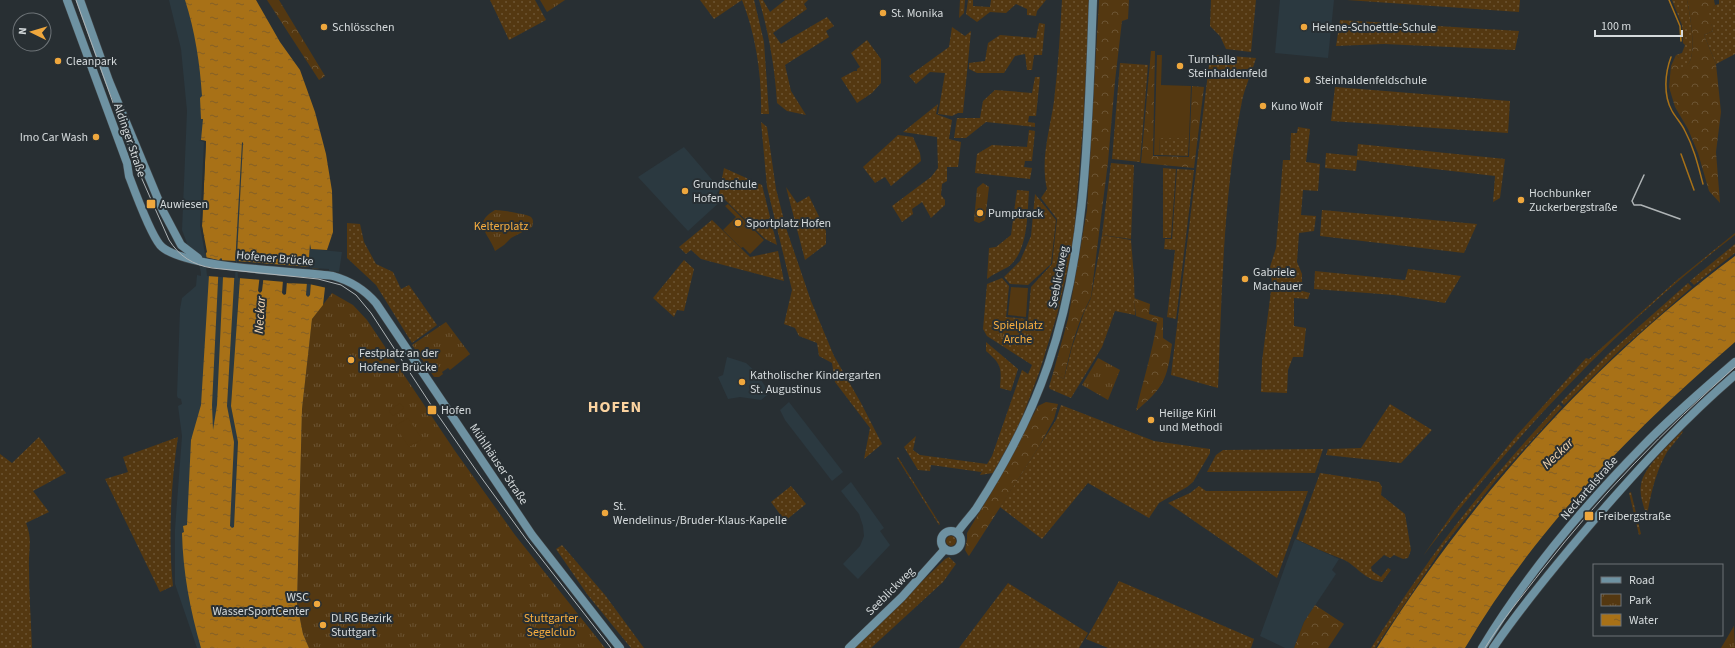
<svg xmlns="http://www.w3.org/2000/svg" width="1735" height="648" font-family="'Source Sans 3',sans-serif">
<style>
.built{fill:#2b3940}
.grass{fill:url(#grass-dots)}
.forest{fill:url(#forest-crowns)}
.park{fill:url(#park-tufts)}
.pitch{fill:#543811}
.water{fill:url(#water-ripples);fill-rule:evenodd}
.pier{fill:#282f33}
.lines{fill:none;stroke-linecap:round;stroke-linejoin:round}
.stream{stroke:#a87117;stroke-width:1.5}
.secondary-casing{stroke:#444a4d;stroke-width:9}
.secondary{stroke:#6e92a2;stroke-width:8}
.tram{stroke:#afb4b6;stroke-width:1}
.rail{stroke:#afb4b6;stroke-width:1.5}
.poi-dot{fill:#efa73d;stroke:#282f33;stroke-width:1.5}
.labels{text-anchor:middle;stroke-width:4;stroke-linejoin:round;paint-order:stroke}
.poi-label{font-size:12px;fill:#d5dadc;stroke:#282f33;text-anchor:start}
.street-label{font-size:12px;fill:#d5dadc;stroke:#282f33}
.park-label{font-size:12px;fill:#f9ae3f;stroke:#282f33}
.water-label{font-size:13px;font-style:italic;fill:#f6d8b3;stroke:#282f33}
.district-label{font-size:16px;font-weight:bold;letter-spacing:1px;fill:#fbd3a0;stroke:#282f33}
</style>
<defs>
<pattern id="grass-dots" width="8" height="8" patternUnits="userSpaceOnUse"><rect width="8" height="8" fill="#543811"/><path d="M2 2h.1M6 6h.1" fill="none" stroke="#6c5433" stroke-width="1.8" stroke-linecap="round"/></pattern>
<pattern id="forest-crowns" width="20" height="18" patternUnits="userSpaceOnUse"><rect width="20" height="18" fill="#543811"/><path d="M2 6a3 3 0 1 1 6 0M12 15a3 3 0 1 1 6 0" fill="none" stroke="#6c5433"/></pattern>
<pattern id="park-tufts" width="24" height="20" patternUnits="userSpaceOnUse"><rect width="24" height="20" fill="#543811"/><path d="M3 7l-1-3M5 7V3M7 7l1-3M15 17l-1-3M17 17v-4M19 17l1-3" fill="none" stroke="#6c5433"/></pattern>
<pattern id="water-ripples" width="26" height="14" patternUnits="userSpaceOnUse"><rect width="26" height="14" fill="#a87117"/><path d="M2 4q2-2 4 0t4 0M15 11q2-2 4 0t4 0" fill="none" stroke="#846026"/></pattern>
</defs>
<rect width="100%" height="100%" fill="#282f33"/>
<g class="built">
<path d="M 169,0 L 214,0 L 243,143 L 237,255 L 239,262 L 240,278 L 231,406 L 238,442 L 234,527 L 256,648 L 197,648 L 175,584 L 175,529 L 182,436 L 178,406 L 182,404 L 181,399 L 178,398 L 177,396 L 180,309 L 182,298 L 196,286 L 197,275 L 201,276 L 201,273 L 197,253 L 188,246 L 182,230 L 187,111 L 181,49 Z"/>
<path d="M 1280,0 L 1334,0 L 1328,58 L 1275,53 Z"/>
<path d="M 684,147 L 720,189 L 717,193 L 723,199 L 688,231 L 638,177 Z"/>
<path d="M 310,243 L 311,249 L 342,252 L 339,272 L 312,269 L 310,295 L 308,297 L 306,295 Z"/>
<path d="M 727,357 L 746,363 L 757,373 L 769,393 L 766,396 L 761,400 L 740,397 L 728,399 L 718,377 L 723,375 Z"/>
<path d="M 789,402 L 843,472 L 832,481 L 785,420 L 780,410 Z"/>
<path d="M 851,482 L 884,528 L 880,531 L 890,545 L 858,579 L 843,564 L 860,546 L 864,536 L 863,526 L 859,514 L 841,491 Z"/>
<path d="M 1295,539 L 1339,559 L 1332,570 L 1336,574 L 1304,622 L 1294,648 L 1285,648 L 1260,636 Z"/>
</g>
<g class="grass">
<path d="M 490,0 L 535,0 L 546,20 L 509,40 Z"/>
<path d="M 700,0 L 754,0 L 764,42 L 769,114 L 761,114 C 762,77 756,35 742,0 L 714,19 Z"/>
<path d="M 759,0 L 763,0 L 770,12 L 785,0 L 808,0 L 804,4 L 807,9 L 773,33 L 781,44 L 827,17 L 834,26 L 826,31 L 829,37 L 785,65 L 791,91 L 806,115 L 787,111 L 777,103 C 775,69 769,33 759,0 Z"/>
<path d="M 960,0 L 965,0 L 964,13 L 959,18 Z"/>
<path d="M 968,0 L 973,0 L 973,6 L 990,7 L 991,0 L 1046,0 L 1037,11 L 1036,16 L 1027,15 L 1027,9 L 1016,4 L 1006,13 L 990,12 L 977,22 L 966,14 Z"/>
<path d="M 1062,0 L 1090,0 L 1083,126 L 1073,246 L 1057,315 L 1039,373 L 1018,428 L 993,473 L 980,475 L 983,469 L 981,472 L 931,465 L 930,471 L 918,470 L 904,447 L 916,436 L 913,450 L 920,455 L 987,464 L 992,456 L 1022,370 L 1028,374 L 1032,365 L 987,336 L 983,329 L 987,284 L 1002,278 L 1009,286 L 1006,317 L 1028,319 L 1031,287 L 1052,264 L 1057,219 L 1041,198 L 1047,189 C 1040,160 1050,130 1054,101 C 1058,68 1060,34 1062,0 Z"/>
<path d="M 1211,0 L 1256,0 L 1251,52 L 1226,49 L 1220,36 L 1210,26 Z"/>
<path d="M 1347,0 L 1520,0 L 1519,12 Z"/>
<path d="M 1672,0 L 1687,0 C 1690,14 1696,48 1690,61 C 1689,64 1686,67 1684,69 L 1678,67 L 1679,58 L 1676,55 L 1682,53 L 1685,45 L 1683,43 L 1682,25 Z"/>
<path d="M 1719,0 L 1735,0 L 1735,54 L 1716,64 L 1704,35 L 1713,31 L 1708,13 L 1715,5 L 1719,4 Z"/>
<path d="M 1340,20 L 1519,31 L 1515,50 L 1384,44 L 1336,46 Z"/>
<path d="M 1039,23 L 1045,24 L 1042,55 L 1034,55 L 1032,70 L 1027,70 L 1025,54 L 1015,56 L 1004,73 L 977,73 L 969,69 L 969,63 L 985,61 L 988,43 L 1000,35 L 1036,38 Z"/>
<path d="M 952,27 L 965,36 L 971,31 L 963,113 L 958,113 L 952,116 L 938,114 L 945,73 L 930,72 L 916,84 L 909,76 L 949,47 Z"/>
<path d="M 867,40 L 881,59 L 881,83 L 872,93 L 857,103 L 841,78 L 854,71 L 857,71 L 857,69 L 860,67 L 851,53 Z"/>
<path d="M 1217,55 L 1256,58 C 1252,72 1245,87 1242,101 C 1223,195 1222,292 1218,388 L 1171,375 L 1209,65 Z"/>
<path d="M 1120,63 L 1148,65 L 1140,162 L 1112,159 Z"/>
<path d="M 1035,77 L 1040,77 L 1036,116 L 1029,116 L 1028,122 L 1035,123 L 1035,127 L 986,122 L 966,138 L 954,138 L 957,118 L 980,118 L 983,101 L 995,90 L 1032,93 Z"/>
<path d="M 1335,87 L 1510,101 L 1508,133 L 1331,121 Z"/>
<path d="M 938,104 L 936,114 L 952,120 L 949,139 L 961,142 L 958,167 L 947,167 L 947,181 L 942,184 L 941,195 L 945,200 L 945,205 L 931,218 L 922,202 L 912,209 L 913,214 L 902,222 L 892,206 L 931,177 L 938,168 L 937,137 L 903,132 Z"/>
<path d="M 761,122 L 767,127 L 776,189 L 786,228 L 811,301 L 834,356 L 861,403 L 882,444 L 864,459 L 870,428 L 835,382 L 832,363 L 819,356 L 817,343 L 799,336 L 795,328 L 784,324 L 792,290 L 767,187 Z"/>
<path d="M 1298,127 L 1310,129 L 1306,162 L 1320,164 L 1318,191 L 1303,190 L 1301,215 L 1316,216 L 1314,231 L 1299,233 L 1297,262 L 1302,274 L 1302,291 L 1310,293 L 1308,299 L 1294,298 L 1294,326 L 1306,328 L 1303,357 L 1293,357 L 1288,370 L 1287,393 L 1261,392 L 1262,361 L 1272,283 L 1270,267 L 1276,248 L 1283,160 L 1290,160 L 1291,133 L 1297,133 Z"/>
<path d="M 1029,130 L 1035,131 L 1032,161 L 1025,161 L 1024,167 L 1032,168 L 1030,179 L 975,173 L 977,154 L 992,145 L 1027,147 Z"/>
<path d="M 898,135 L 913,137 L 920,153 L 921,161 L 891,186 L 885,177 L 875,183 L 863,167 Z"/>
<path d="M 1160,138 L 1189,138 L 1188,156 L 1159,155 Z"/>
<path d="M 1358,144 L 1505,159 L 1500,198 L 1493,202 L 1495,176 L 1357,160 L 1356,171 L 1325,168 L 1326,153 L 1357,156 Z"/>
<path d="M 1111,163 L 1134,165 L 1131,239 L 1102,235 Z"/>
<path d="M 724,168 L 762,185 L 777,245 L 765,239 L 719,194 Z"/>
<path d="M 1163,168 L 1176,169 L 1171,238 L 1163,238 Z"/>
<path d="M 1177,169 L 1194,170 L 1176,319 L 1167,317 L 1175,250 L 1164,249 L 1165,239 L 1172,239 Z"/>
<path d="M 786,187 L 797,203 L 809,196 L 826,231 L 826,244 L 805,260 Z"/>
<path d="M 1017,190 L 1029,191 C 1027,214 1029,251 1008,267 C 1001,271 993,274 987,279 L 989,248 L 996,247 L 1011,235 Z"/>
<path d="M 1035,194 L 1056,220 L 1051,264 L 1028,285 L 1010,284 L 1004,277 L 1020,261 L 1031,236 Z"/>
<path d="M 1322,210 L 1477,224 L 1464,253 L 1320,236 Z"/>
<path d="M 712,220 L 750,257 L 778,251 L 784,281 L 701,259 L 691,250 L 686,254 L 679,247 Z"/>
<path d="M 347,223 L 360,224 L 364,242 L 376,264 L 393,272 L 401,289 L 409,285 L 437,325 L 412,343 L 376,285 L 347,258 Z"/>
<path d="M 1735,233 L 1735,235 C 1615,328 1515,435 1423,556 L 1455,510 L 1517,435 L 1586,358 L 1589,359 L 1677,280 Z"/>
<path d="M 1102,235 L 1131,240 L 1134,278 L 1135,315 L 1115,311 L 1102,347 L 1071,398 L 1050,389 L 1049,387 L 1053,373 L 1064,379 L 1072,347 L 1085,310 L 1091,298 Z"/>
<path d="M 1735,244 L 1735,253 L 1694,285 L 1690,281 Z"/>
<path d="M 684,260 L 694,269 L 684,311 L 677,310 L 674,317 L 653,298 Z"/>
<path d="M 1408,269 L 1461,276 L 1445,303 L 1394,295 L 1314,289 L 1315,271 L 1405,280 Z"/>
<path d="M 1688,283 L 1692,287 L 1619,351 L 1564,405 L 1561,402 L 1608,354 Z"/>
<path d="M 986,342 L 1018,369 L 1011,391 L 1000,388 C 1002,367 1001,364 986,351 Z"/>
<path d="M 1390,404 L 1432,430 L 1401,463 L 1326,455 L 1328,449 L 1361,448 Z"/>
<path d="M 1559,404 L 1562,407 L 1496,480 L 1445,544 L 1375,648 L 1371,648 C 1387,623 1403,598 1420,574 C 1461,514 1510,458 1559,404 Z"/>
<path d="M 1061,405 L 1154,441 L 1210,449 L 1210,453 L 1193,482 L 1187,487 L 1159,503 L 1149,518 L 1088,483 L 1042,539 L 1000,507 L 1056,420 Z"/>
<path d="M 1682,431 L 1683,432 C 1678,439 1672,445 1667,452 C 1656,471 1651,493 1647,515 L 1646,515 C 1644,506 1639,495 1641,485 C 1643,467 1670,444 1682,431 Z"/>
<path d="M 39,437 L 66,473 L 33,491 L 49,512 L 26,523 C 33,540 28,551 29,568 C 29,595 31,621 32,648 L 0,648 L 0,454 L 12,463 Z"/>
<path d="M 178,437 C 171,481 168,542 173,586 L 160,592 L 105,479 L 128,472 L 123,457 Z"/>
<path d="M 1323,449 L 1315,473 L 1207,472 L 1216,455 L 1223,450 Z"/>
<path d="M 898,457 L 940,524 L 939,525 L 897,458 Z"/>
<path d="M 1320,473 L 1379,482 L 1382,487 L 1381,495 L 1405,514 L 1411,550 L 1408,558 L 1403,559 L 1394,555 L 1390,558 L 1384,555 L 1371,567 L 1372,571 L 1381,577 L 1388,568 L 1391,570 L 1382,582 C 1362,579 1357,565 1342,559 C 1326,553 1311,546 1296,539 Z"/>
<path d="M 791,486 L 806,504 L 785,521 L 771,502 Z"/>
<path d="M 1199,486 L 1206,491 L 1308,491 L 1277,578 L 1168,503 L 1190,493 Z"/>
<path d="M 1631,492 L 1641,534 L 1639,535 L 1629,493 Z"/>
<circle cx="951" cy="541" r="5"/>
<path d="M 562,545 L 605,595 L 644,648 L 631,648 L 587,594 L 556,549 Z"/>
<path d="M 949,557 L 956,564 L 943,582 L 871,648 L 854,648 L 945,559 Z"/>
<path d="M 1119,581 L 1254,639 L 1251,648 L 1108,648 L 1086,639 Z"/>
<path d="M 1008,583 L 1088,633 L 1079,648 L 959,648 Z"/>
</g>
<g class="forest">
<path d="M 267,0 L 279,0 L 325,76 L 319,80 Z"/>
<path d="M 1099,0 L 1129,0 L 1128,19 L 1122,21 L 1115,81 L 1108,162 L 1091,297 C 1077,323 1070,350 1064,379 L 1053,373 L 1068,319 L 1087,210 Z"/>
<path d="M 1687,0 L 1714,0 L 1715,5 L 1709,13 L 1713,31 L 1704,35 L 1716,64 L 1721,112 L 1716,152 L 1720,203 L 1709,191 L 1698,153 L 1688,129 L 1675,107 L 1669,87 L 1671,66 L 1676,55 L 1679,58 L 1679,67 L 1684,68 C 1686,66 1689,64 1690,61 C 1696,48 1690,14 1687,0 Z"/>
<path d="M 1151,51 L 1155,51 L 1153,156 L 1189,157 L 1192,86 L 1204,87 L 1194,168 L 1141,163 Z"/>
<path d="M 1134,298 L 1150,304 L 1149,314 L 1163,318 L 1163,338 L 1172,344 C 1167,380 1164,387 1136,411 C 1143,381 1152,353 1157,323 L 1136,316 Z"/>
<path d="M 1046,402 L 1058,404 L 1054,419 L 1040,445 L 969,556 L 968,555 L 965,550 L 967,539 L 967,533 L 995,486 L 1038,406 Z"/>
<path d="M 1315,605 L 1344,624 L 1328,648 L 1294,648 L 1304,622 Z"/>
</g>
<g class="park">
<path d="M 540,0 L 565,0 L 547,12 Z"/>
<path d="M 983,183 L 989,187 L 985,220 L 979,223 L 974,221 L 977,188 Z"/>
<path d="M 495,210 C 501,210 527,214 531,217 C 534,220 533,223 532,227 L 511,238 L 504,245 L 495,251 C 489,233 471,224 495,210 Z"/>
<path d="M 332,293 L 353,305 L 367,320 L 455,451 L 515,535 L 605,648 L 309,648 L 303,634 L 297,604 L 302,409 L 312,319 Z"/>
<path d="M 994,317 L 1029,320 L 1032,329 L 1024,350 L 992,332 Z"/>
<path d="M 446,322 L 470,354 L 450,370 L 448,368 L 442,372 L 443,374 L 439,377 L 434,377 L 412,345 Z"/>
<path d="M 1098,358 L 1120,370 L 1108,400 L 1082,385 Z"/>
<path d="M 1734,626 L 1735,648 L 1721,648 Z"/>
</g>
<g class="pitch">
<path d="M 1157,55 L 1162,55 L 1161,85 L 1191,86 L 1189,138 L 1160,138 L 1159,155 L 1154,155 Z"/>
<path d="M 728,204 L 764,240 L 750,254 L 743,247 L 741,248 L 723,230 L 736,217 L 725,206 Z"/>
<path d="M 978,206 L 984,206 L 982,220 L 976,219 Z"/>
<path d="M 1011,287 L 1028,288 L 1026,317 L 1008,315 Z"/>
<path d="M 400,403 L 404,408 L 393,416 L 389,411 Z"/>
<path d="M 408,418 L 422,439 L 409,447 L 395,426 Z"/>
</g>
<g class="water">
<path d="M 185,0 L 256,0 L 280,42 L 300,70 L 315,112 L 326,154 L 332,191 L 333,232 L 327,250 L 311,249 L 310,244 L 306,295 L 308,297 L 310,295 L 312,268 L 327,270 L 323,305 L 312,319 L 302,409 L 297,604 L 303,634 L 309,648 L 201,648 C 190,609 183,573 182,533 L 184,532 L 183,526 L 187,525 L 191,440 L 201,405 L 209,275 L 202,226 L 206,141 L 201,140 L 203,119 L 201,119 L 200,98 L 202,96 C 200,64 195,31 185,0 ZM 242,142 L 243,143 L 237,255 L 239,262 L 240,278 L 231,406 L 238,442 L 234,527 L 232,528 L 230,526 L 234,442 L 227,406 ZM 221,258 L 222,259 L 223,277 L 217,405 L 213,430 L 212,405 L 219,260 ZM 263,263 L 265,265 L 262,291 L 260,293 L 258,291 L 261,265 ZM 284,267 L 288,268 L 286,294 L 284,295 L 282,293 Z"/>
<path d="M 1735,256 L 1735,342 C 1632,431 1534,530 1465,648 L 1377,648 C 1471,498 1593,362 1735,256 Z"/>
</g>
<g class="pier">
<path d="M 199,140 L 206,141 L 202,226 L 207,252 L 205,254 L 200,226 L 204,142 Z"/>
<path d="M 205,257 L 218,260 L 236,261 L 235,278 L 221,277 L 221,274 L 221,277 L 207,276 Z"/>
<path d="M 237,261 L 310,267 L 309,284 L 285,283 L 286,268 L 285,282 L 238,278 Z"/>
<path d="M 310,268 L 329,269 L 327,288 L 309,284 Z"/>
</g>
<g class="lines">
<g class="stream">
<path d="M 1669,0 L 1680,26 L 1681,41"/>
<path d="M 1671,57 C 1665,73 1663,95 1672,111 C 1676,118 1682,124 1685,131 C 1694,148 1698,165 1703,184"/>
<path d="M 1681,154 L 1694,190"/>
</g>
<defs>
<g id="secondary">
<path d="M 67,0 L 127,163 L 129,176 C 135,192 150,233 160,245 C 181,269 298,271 333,276 C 351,281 364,289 376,303 L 532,535 L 620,648"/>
<path d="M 80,0 L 109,81 L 163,211 L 181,245 L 198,258"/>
<circle cx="951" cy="541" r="10"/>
<path d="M 957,533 C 963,524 970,517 976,509 C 1005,464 1031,415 1048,365 C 1088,248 1088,123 1093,0"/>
<path d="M 849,648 L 902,597 L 945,549"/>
<path d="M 1482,648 C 1525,577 1585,505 1643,446 C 1672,416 1704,389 1735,362"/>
<path d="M 1493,648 C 1526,600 1563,556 1601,512 C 1643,464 1686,417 1735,375"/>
</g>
</defs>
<use href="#secondary" class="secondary-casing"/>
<use href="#secondary" class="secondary"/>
<g class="tram">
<path d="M 76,0 L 134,161 L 169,240 C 179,256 193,265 212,268 L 318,279 L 341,285 L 356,295 L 371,313 L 433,408 L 478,473 L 526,539 L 611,648"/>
<path d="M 1485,648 C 1502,620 1523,595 1543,569 C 1600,496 1665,429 1735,367"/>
</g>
<path class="rail" d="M 1644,175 L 1632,201 L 1634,205 L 1641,205 L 1680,219"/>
</g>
<g class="poi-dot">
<circle cx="883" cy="13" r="4"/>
<circle cx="324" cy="27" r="4"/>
<circle cx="1304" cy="27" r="4"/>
<circle cx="58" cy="61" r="4"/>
<circle cx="1180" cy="66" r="4"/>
<circle cx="1307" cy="80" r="4"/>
<circle cx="1263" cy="106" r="4"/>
<circle cx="96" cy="137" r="4"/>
<circle cx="685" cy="191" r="4"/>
<circle cx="1521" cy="200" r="4"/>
<rect x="146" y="199" width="10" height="10" rx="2"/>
<circle cx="980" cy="213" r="4"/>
<circle cx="738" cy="223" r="4"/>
<circle cx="1245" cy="279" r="4"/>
<circle cx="351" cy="360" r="4"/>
<circle cx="742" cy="382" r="4"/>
<rect x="427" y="405" width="10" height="10" rx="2"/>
<circle cx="1151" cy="420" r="4"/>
<circle cx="605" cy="513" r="4"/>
<rect x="1584" y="511" width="10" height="10" rx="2"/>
<circle cx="317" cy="604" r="4"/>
<circle cx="323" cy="625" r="4"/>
</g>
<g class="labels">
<g class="poi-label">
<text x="891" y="17">St. Monika</text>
<text x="332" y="31">Schlösschen</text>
<text x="1312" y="31">Helene-Schoettle-Schule</text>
<text x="1188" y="63">Turnhalle<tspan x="1188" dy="14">Steinhaldenfeld</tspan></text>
<text x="66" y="65">Cleanpark</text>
<text x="1315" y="84">Steinhaldenfeldschule</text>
<text x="1271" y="110">Kuno Wolf</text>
<text x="88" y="141" text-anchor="end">Imo Car Wash</text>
<text x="693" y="188">Grundschule<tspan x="693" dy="14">Hofen</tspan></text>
<text x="1529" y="197">Hochbunker<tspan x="1529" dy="14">Zuckerbergstraße</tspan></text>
<text x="160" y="208">Auwiesen</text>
<text x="988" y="217">Pumptrack</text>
<text x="746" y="227">Sportplatz Hofen</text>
<text x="1253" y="276">Gabriele<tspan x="1253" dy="14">Machauer</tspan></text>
<text x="359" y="357">Festplatz an der<tspan x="359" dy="14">Hofener Brücke</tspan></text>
<text x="750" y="379">Katholischer Kindergarten<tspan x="750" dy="14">St. Augustinus</tspan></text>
<text x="441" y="414">Hofen</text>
<text x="1159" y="417">Heilige Kiril<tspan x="1159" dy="14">und Methodi</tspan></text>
<text x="613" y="510">St.<tspan x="613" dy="14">Wendelinus-/Bruder-Klaus-Kapelle</tspan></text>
<text x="1598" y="520">Freibergstraße</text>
<text x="309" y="601" text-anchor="end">WSC<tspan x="309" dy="14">WasserSportCenter</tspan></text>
<text x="331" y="622">DLRG Bezirk<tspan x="331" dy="14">Stuttgart</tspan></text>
</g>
<g class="street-label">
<text transform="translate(130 140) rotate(71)" y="4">Aldinger Straße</text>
<text transform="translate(275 258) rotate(5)" y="4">Hofener Brücke</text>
<text transform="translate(1058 277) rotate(-79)" y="4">Seeblickweg</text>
<text transform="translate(499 464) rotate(56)" y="4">Mühlhäuser Straße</text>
<text transform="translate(1589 488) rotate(-49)" y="4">Neckartalstraße</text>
<text transform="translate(890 591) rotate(-45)" y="4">Seeblickweg</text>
</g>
<g class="park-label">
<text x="501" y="230">Kelterplatz</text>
<text x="1018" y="329">Spielplatz<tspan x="1018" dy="14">Arche</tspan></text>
<text x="551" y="622">Stuttgarter<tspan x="551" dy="14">Segelclub</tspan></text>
</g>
<g class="water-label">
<text transform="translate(259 315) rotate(-86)" y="5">Neckar</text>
<text transform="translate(1557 453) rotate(-44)" y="5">Neckar</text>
</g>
<g class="district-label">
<text x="615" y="412">HOFEN</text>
</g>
</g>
<rect x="1593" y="564" width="130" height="72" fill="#282f33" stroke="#6d7377"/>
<rect x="1601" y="577" width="20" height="6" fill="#6e92a2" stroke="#6d7377"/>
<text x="1629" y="584" font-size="12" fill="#d5dadc">Road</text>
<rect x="1601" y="594" width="20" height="12" fill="url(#park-tufts)" stroke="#6d7377"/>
<text x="1629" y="604" font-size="12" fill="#d5dadc">Park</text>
<rect x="1601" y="614" width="20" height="12" fill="url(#water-ripples)" stroke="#6d7377"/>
<text x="1629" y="624" font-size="12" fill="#d5dadc">Water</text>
<g transform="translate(32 32) rotate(275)"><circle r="19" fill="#282f33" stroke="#6d7377"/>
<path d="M0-3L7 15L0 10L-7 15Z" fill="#efa73d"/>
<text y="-6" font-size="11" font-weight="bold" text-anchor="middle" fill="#d5dadc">N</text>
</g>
<path d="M1595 30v6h87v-6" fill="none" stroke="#d5dadc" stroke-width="2"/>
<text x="1601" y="30" font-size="12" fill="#d5dadc" stroke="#282f33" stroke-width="3" paint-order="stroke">100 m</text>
</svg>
